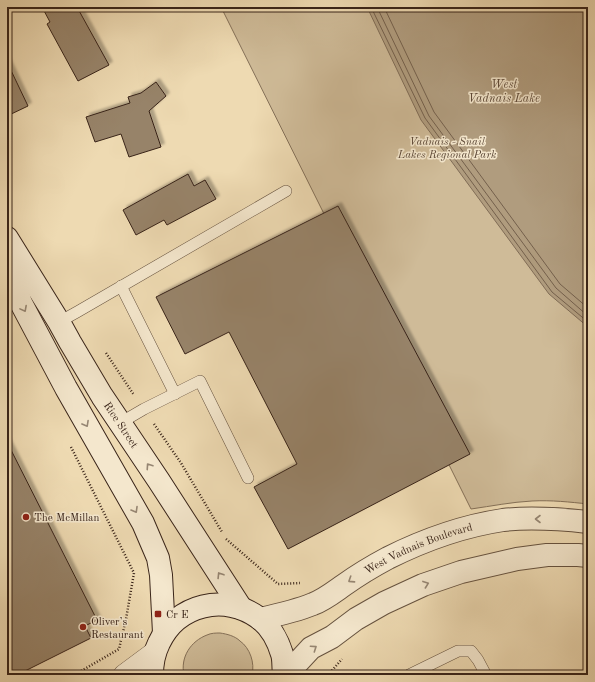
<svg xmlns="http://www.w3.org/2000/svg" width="595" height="682" font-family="'Old Standard TT',serif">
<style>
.green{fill:#cfbb98;stroke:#847058}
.water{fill:#b09c7e;stroke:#806c56}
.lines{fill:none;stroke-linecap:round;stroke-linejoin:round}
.shore{stroke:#74604c;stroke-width:1}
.building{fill:#978369;stroke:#392419;filter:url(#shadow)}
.service-casing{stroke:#66523f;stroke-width:12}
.minor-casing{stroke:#66523f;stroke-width:22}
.tertiary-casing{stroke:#66523f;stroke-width:24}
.secondary-casing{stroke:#392419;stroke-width:24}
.path{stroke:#392419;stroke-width:2.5;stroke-dasharray:1 2;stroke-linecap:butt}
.service{stroke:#f4e7cd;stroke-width:11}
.minor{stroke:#f4e7cd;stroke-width:21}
.tertiary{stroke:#f4e7cd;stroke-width:22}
.secondary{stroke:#f4e7cd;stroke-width:22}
.oneway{stroke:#968673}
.poi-dot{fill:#8f2418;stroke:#f4e7cd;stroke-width:1.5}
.labels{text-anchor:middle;stroke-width:3;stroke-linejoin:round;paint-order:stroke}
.park-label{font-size:11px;font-style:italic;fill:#5e4a39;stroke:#f4e7cd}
.street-label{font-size:11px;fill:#392419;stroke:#f4e7cd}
.poi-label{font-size:11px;fill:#392419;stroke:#f4e7cd;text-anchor:start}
.water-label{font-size:12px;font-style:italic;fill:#5d4837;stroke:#f4e7cd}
</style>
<defs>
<filter id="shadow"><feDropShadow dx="3.5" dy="-3.5" stdDeviation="1" flood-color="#0004"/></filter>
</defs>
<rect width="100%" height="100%" fill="#eedab2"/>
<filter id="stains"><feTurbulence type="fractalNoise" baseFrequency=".005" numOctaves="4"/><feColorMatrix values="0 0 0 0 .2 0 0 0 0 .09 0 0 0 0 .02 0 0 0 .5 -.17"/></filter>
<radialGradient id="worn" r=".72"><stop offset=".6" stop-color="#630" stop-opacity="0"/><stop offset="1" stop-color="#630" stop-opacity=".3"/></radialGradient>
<g class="green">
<path d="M 221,7 L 588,7 L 588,504 C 570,502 551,500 532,501 C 512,502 492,506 471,509 Z"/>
<path d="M 220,633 C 227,634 235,636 240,641 C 250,648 255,663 252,675 L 184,675 C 180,657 191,641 207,635 C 211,633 216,633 220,633 Z"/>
</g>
<path class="water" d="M 367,7 L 588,7 L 588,327 L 549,294 L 421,120 Z"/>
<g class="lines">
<g class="shore">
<path d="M 371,7 L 425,118 L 552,292 L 588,322"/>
<path d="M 377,7 L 429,116 L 556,288 L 588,316"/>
<path d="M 384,7 L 434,112 L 560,284 L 588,308"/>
</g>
</g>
<g class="building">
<path d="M 42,7 L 77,7 L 109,65 L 78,81 L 47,24 L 50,22 Z"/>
<path d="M 7,62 L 28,106 L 7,116 Z"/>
<path d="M 156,82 L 166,96 L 149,111 L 161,147 L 129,157 L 121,134 L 95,142 L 86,117 L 130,103 L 128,97 L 141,93 Z"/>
<path d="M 188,174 L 194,186 L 205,180 L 216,199 L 167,225 L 164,220 L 136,235 L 123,210 Z"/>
<path d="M 338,206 L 470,454 L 288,549 L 254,487 L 297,464 L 229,332 L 185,354 L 156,297 Z"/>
<path d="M 7,442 L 97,620 L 85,626 L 91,638 L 17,675 L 7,675 Z"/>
</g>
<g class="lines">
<defs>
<g id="service">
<path d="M 121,286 L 175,394"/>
<path d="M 59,322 L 77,312 L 286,191"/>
<path d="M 120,423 L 144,409 L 200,381 L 248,478"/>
<path d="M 409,675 L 458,651 L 471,651 L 478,660 L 486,675"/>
</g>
<path id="minor" d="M 124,675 L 155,652"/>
<g id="tertiary">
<path id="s1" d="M 260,619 C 278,615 296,611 313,604 C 324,600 334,592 344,585 C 358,575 373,566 388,558 C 424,540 463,526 503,520 C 531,517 560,519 588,522"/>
<path d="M 286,675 L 311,648 L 332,637 L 356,619 L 384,603 L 423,585 L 461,572 L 517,559 L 547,555 L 578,555 L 588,556"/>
</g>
<g id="secondary">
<path id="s2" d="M 7,238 L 59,322 L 70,342 L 102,396 L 159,481 L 241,608"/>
<path d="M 7,259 L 21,303 L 66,388 L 143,523 L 158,558 L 161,575 L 164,633"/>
<path d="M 152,675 C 152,664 154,653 159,643 C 177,604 225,593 259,618 C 270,626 278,641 282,654 C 284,660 283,668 284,675"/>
</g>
</defs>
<use href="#service" class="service-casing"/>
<use href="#minor" class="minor-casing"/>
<use href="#tertiary" class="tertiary-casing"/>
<use href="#secondary" class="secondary-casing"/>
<g class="path">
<path d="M 106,353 L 134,395"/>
<path d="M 154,424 L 181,463 L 222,532"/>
<path d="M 71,447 L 134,573 L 126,619 L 119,649 L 76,674 L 77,675"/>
<path d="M 226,539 L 278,584 L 300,583"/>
<path d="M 328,675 L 342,659"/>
</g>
<use href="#service" class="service"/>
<use href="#minor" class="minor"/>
<use href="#tertiary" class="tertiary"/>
<use href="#secondary" class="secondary"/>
</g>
<defs><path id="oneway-chevron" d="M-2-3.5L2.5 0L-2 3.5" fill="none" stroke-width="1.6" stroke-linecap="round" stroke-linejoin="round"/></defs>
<g class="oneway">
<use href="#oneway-chevron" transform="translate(24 309) rotate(62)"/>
<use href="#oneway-chevron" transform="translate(86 424) rotate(61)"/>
<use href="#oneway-chevron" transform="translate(149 466) rotate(-124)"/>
<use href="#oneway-chevron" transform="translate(135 510) rotate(60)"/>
<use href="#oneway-chevron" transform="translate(538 519) rotate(180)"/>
<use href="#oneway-chevron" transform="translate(220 575) rotate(-122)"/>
<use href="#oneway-chevron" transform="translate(351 580) rotate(147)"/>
<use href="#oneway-chevron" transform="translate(426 584) rotate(-20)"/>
<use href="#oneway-chevron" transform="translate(314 648) rotate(-34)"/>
</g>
<g class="poi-dot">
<circle cx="26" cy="517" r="4"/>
<rect x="154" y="610" width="8" height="8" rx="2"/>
<circle cx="83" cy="627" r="4"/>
</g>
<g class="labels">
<g class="park-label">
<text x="447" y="145">Vadnais - Snail<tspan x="447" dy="13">Lakes Regional Park</tspan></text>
</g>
<g class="street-label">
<text dy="4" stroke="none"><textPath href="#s2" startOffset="219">Rice Street</textPath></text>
<text dy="4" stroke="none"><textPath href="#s1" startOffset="175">West Vadnais Boulevard</textPath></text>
</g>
<g class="poi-label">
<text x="34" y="521">The McMillan</text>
<text x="166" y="618">Cr E</text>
<text x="91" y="625">Oliver’s<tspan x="91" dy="13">Restaurant</tspan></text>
</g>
<g class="water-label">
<text x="504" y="88">West<tspan x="504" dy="14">Vadnais Lake</tspan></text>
</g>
</g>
<rect width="595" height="682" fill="none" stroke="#eedab2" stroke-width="24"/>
<rect x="8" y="8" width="579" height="666" fill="none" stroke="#392419" stroke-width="2"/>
<rect x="12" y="12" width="571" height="658" fill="none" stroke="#392419"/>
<rect width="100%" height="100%" filter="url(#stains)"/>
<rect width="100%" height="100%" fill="url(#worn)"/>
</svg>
